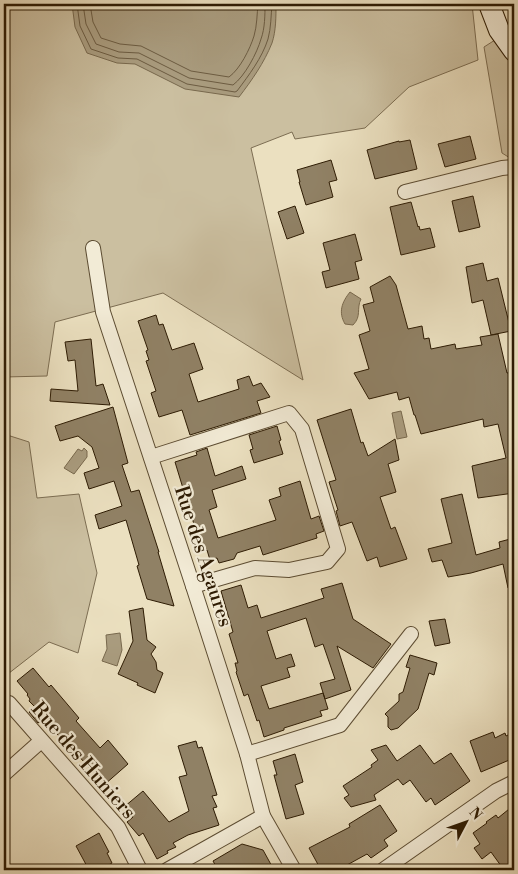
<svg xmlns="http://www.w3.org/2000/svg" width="518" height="874" font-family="'Libre Bodoni',serif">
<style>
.green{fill:#cbbfa0;stroke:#7c6d52}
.water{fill:#aa9d80;stroke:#78694e}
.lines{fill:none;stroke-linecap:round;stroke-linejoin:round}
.shore{stroke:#6c5c42;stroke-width:1}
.building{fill:#908165;stroke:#2d1b03}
.street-casing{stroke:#5c4c32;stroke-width:16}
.secondary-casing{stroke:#2d1b03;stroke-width:22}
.street{stroke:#f2ebd6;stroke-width:14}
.secondary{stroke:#f2ebd6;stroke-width:20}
.labels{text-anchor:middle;stroke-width:4.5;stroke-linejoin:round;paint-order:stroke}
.street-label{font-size:20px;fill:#2d1b03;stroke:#f2ebd6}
</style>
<rect width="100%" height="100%" fill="#ebe0c0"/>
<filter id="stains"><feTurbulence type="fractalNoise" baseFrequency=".004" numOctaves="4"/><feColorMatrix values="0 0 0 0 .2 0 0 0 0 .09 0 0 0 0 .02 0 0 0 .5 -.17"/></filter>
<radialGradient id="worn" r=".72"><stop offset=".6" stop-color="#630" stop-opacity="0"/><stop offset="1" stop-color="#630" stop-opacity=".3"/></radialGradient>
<g class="green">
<path d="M 4,4 L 472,4 L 478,60 L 409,87 L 365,128 L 295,139 L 292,132 L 251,148 L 303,380 L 163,293 L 55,322 L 47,376 L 4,377 Z"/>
<path d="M 495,40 L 514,67 L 514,157 L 510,158 L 502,153 L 484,47 Z"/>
<path d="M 4,434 L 29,442 L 37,498 L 79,494 L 97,573 L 78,653 L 49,642 L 4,677 Z"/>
</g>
<g class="water">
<path d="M 72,4 L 276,4 C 276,17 276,31 272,43 C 264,63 252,80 239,97 L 185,89 L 135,64 L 117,63 L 87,53 L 75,27 Z"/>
<path d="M 350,292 L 361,299 C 356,309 362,316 353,325 L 345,324 C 338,312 342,302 350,292 Z"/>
<path d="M 401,411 L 407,437 L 397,439 L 392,413 Z"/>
<path d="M 84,448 L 87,451 L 87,457 L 74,474 L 64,468 L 78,449 L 82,451 Z"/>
<path d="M 120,633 L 122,650 L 117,666 L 102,661 L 107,649 L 106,635 Z"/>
</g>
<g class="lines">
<g class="shore">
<path d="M 77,4 L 80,26 L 91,49 L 118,58 L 137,59 L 187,84 L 235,92 L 237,91 C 249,75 262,58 268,39 C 271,28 271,16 272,4"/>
<path d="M 83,4 L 86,24 L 96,44 L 119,52 L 139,53 L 189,78 L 233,85 C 245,76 257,53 261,39 C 265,28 265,15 265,4"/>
<path d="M 90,4 L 93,22 L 101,38 L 120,44 L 141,46 L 191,71 L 229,77 C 240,69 250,49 254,36 C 257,26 257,14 258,4"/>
</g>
</g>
<g class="building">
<path d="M 470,136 L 476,159 L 445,167 L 438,144 Z"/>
<path d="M 410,140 L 417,169 L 375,179 L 367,150 L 399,141 L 399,142 Z"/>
<path d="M 331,160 L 337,180 L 329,182 L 333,197 L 306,205 L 299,182 L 300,182 L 297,170 Z"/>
<path d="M 473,196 L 480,227 L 459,232 L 452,201 Z"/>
<path d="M 411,202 L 418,227 L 419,226 L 420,230 L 430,228 L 435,247 L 401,255 L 390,207 Z"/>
<path d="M 295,206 L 304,233 L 287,239 L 278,212 Z"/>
<path d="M 355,234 L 362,260 L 355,262 L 359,279 L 326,288 L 322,272 L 330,270 L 323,243 Z"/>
<path d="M 483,263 L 487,281 L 498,278 L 511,331 L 491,335 L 483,300 L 472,303 L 466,267 Z"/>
<path d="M 390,276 L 396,285 L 408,329 L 422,326 L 424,339 L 429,338 L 431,349 L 455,344 L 456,349 L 482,345 L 480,337 L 498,334 L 507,373 L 514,372 L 514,493 L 478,498 L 472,466 L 506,458 L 498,424 L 484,427 L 483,419 L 421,434 L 415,415 L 414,415 L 409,397 L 399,400 L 397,392 L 369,399 L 354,373 L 369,369 L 359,335 L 370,331 L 363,305 L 374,302 L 370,287 Z"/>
<path d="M 156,315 L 159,325 L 163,324 L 172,350 L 194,343 L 203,369 L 189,374 L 198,402 L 239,389 L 237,380 L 249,376 L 253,386 L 261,383 L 270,397 L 257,401 L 261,413 L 190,435 L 182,410 L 159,417 L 151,393 L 156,391 L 146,361 L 149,360 L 146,351 L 148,350 L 138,321 Z"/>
<path d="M 91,339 L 96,386 L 103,384 L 110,405 L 50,401 L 51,389 L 78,391 L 75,360 L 68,361 L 65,342 Z"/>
<path d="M 113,407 L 128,463 L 122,465 L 131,492 L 139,490 L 159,552 L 158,552 L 174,606 L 147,599 L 137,566 L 139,565 L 126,520 L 99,529 L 95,515 L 122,506 L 114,481 L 89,489 L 84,473 L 99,468 L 92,447 L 78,436 L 60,441 L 55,426 Z"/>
<path d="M 351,409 L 361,443 L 363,442 L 368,456 L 395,439 L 399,460 L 388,464 L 396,492 L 380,497 L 391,529 L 395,527 L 407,559 L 380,567 L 377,557 L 367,561 L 352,522 L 340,526 L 336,511 L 338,510 L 329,482 L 336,480 L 317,420 Z"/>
<path d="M 277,426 L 281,440 L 279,441 L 283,454 L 254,463 L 250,450 L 253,449 L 249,435 Z"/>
<path d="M 207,448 L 215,476 L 242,466 L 246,479 L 212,490 L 217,507 L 209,510 L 218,538 L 276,520 L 269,500 L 281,496 L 279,488 L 300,481 L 311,519 L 319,516 L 324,531 L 316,534 L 317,538 L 263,555 L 260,546 L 237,553 L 234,559 L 219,563 L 217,558 L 210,560 L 207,550 L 203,552 L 200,544 L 175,462 L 197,455 L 196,452 Z"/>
<path d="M 462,494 L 476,555 L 500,548 L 499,542 L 514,538 L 514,587 L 508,588 L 503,564 L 471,573 L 448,577 L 442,560 L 432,562 L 428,549 L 452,543 L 441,499 Z"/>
<path d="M 342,583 L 353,619 L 391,644 L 373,668 L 337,646 L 351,690 L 325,699 L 320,683 L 335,679 L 323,644 L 315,647 L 306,618 L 267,631 L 276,659 L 291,654 L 295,666 L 287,668 L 290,677 L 261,686 L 269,709 L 323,693 L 328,709 L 320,711 L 322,716 L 284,728 L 284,730 L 264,737 L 259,720 L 257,721 L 248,694 L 244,696 L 236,672 L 237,671 L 235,663 L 238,663 L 229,634 L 233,632 L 221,591 L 241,585 L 248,608 L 257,605 L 261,618 L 324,598 L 321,589 Z"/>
<path d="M 143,608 L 147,640 L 156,647 L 151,654 L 156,662 L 157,670 L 163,673 L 155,693 L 137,685 L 138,683 L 118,674 L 133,641 L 129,611 Z"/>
<path d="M 445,619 L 450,643 L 435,646 L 429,621 Z"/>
<path d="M 410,655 L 437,663 L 434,675 L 429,673 L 418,709 L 398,728 L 391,730 L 388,727 L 388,717 L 385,714 L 399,701 L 399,694 L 403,692 L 410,668 L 406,667 Z"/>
<path d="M 33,668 L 49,687 L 51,685 L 79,718 L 76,721 L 100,748 L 108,740 L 128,764 L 104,785 L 84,762 L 66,742 L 65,743 L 44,719 L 38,723 L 29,712 L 35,707 L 29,701 L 30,699 L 27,695 L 28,694 L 17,681 Z"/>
<path d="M 493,732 L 495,738 L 505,733 L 506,736 L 514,732 L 514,758 L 481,772 L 470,741 Z"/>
<path d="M 196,741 L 198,748 L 202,747 L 217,795 L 212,796 L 217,807 L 213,808 L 219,825 L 188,835 L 173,843 L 176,847 L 167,851 L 168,853 L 157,859 L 143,833 L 139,836 L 127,822 L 133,817 L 124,807 L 143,791 L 169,822 L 189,811 L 179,777 L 187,775 L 178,746 Z"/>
<path d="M 386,745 L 397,761 L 420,745 L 434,764 L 451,753 L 470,781 L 435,805 L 431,798 L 426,802 L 410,780 L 403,785 L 398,779 L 374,795 L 376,800 L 351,807 L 344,798 L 349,795 L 343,786 L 372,767 L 371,765 L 378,760 L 371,750 Z"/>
<path d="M 295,754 L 303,782 L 295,785 L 304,814 L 286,819 L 274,775 L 277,775 L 273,761 Z"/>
<path d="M 380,805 L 397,831 L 384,840 L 388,846 L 371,858 L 367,854 L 338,870 L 321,870 L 309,848 L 350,827 L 349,824 Z"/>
<path d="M 514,805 L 514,870 L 504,870 L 491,852 L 482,859 L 474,848 L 480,844 L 473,833 L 487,823 L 486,822 L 496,815 L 498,818 Z"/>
<path d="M 99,833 L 109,852 L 107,853 L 112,863 L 100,870 L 89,870 L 76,846 Z"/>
<path d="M 242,844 L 263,850 L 274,870 L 218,870 L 213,861 Z"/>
</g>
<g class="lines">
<defs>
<g id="street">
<path d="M 405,192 L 502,168 L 514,167"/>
<path d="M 93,248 L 103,312 L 193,586 L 247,754 L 263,816 L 294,870"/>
<path d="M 151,457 L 289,413 L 302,429 L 338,549 L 327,562 L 289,570 L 255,568 L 193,586"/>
<path d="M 9,703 L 118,827 L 140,870"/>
<path d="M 247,754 L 340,725 L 411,634"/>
<path d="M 4,774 L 41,741"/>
<path d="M 167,870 L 263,816"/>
<path d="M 383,870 L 496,791 L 514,782"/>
</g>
<path id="secondary" d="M 489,4 L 499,30 L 514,51"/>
</defs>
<use href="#street" class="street-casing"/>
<use href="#secondary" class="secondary-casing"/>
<use href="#street" class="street"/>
<use href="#secondary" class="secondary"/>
</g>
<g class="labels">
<g class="street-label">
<text transform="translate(204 556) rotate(72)" y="7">Rue des Agaures</text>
<text transform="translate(84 760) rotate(49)" y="7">Rue des Huniers</text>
</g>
</g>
<rect width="518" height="874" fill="none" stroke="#ebe0c0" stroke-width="20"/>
<rect x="5" y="5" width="508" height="864" fill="none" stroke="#2d1b03" stroke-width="2.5"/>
<rect x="10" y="10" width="498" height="854" fill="none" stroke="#2d1b03"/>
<g transform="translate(466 822) rotate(49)" stroke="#f2ebd6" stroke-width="4" paint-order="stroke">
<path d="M0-4L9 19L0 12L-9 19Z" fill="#2d1b03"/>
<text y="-8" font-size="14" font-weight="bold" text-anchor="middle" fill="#2d1b03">N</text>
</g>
<rect width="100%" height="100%" filter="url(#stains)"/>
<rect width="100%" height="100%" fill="url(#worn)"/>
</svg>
